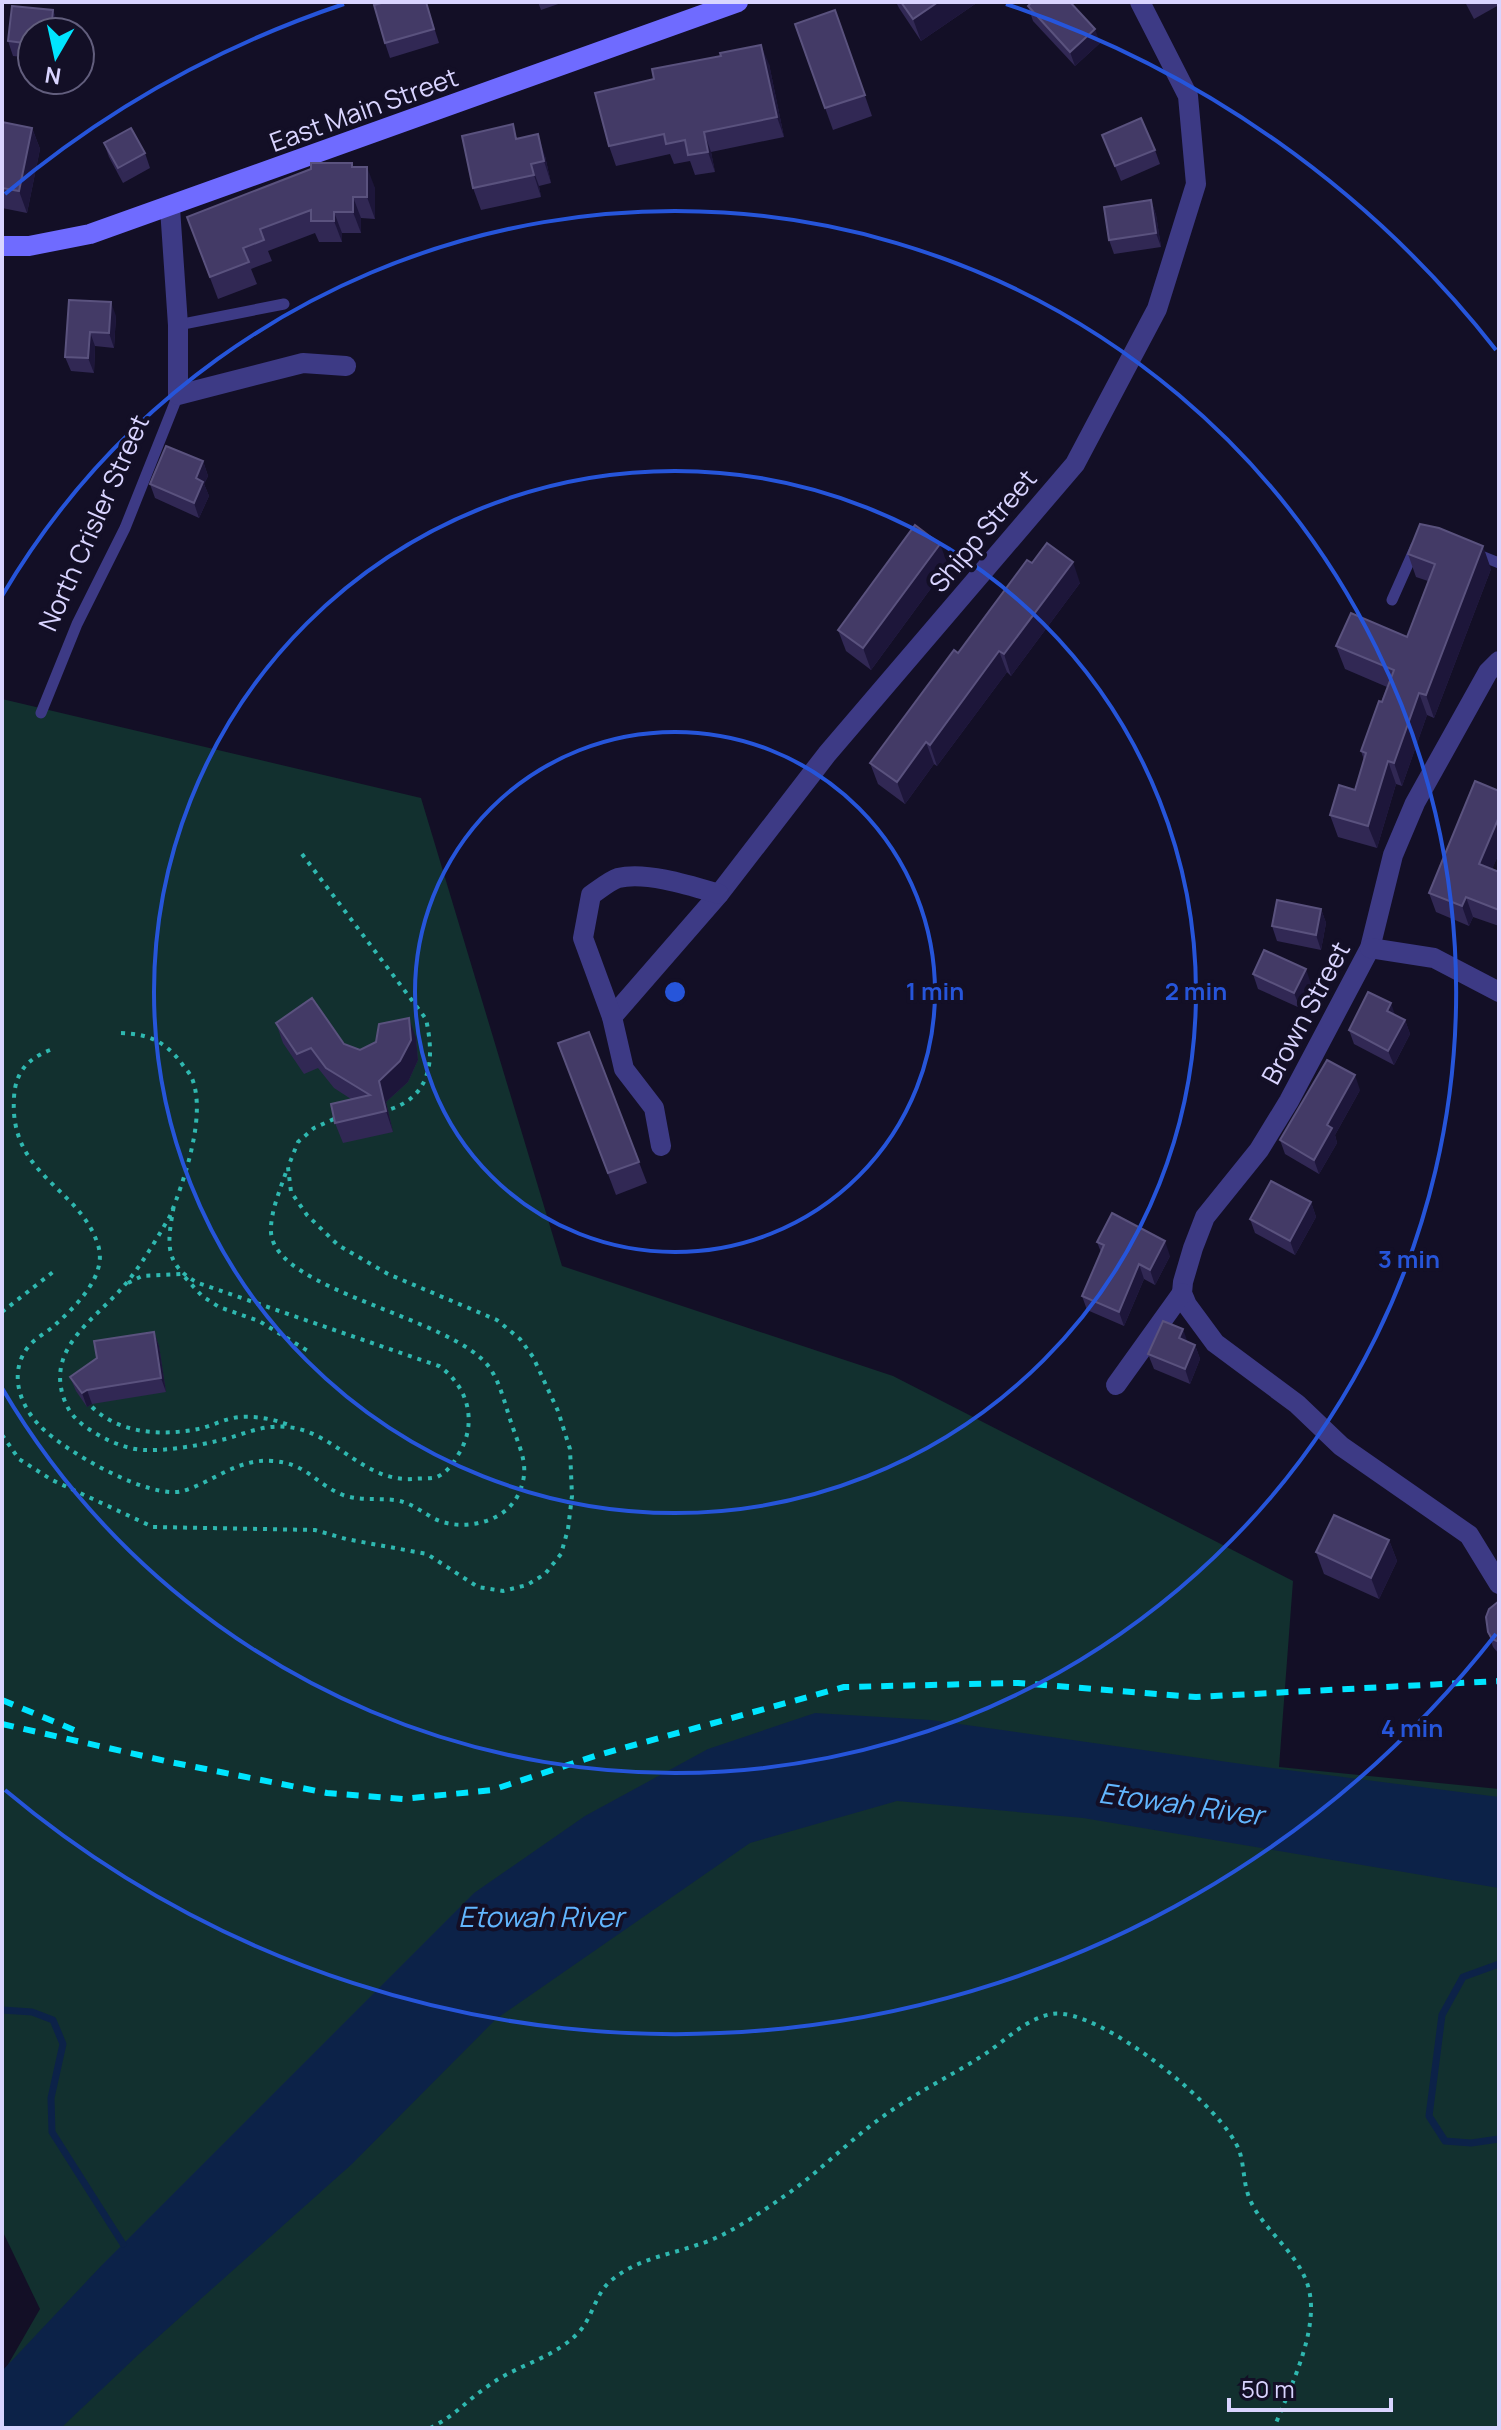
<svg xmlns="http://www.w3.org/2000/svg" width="1501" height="2430" font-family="Manrope,sans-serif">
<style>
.green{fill:#12302f}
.water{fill:#0c2248}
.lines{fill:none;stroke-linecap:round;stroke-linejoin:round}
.stream{stroke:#0c2248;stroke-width:7}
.path{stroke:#2fb8b0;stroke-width:4;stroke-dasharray:4 6;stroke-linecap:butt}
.service{stroke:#3d3a85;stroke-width:11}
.minor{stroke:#3d3a85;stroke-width:20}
.secondary{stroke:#6f6bff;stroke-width:20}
.rail{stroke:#00e5ff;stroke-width:6;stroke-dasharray:12 10;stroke-linecap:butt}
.wall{fill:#312854}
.shaded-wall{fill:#1d163a}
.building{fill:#433a66;stroke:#5a527e;stroke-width:2}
.ring{fill:none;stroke:#2655da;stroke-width:4}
.labels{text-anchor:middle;stroke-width:8;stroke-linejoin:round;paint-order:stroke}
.street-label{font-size:26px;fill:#d9d4ff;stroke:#130f26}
.water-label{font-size:28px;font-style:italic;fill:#62b6ff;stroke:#130f26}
.centre{fill:#2655da;stroke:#130f26;stroke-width:4}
.ring-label{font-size:24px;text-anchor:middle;font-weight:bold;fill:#2655da;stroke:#130f26;stroke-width:8;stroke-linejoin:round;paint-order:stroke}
</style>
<rect width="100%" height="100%" fill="#130f26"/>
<path class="green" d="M 2,699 L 421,798 L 562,1266 L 893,1376 L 1293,1581 L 1279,1767 L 1499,1789 L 1499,2428 L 2,2428 L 2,2375 L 40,2309 L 2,2230 Z"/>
<path class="water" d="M 815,1713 L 931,1720 L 1249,1765 L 1499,1797 L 1499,1888 L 1083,1818 L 897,1801 L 750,1843 L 496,2019 L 352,2164 L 138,2355 L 61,2428 L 2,2428 L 2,2371 L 102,2265 L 474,1893 L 585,1816 L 708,1749 Z"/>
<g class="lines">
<g class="stream">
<path d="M 1499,1964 L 1463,1977 L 1442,2015 L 1429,2116 L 1445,2141 L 1471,2143 L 1499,2139"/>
<path d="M 2,2010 L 32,2012 L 53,2020 L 63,2044 L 51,2098 L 52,2132 L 123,2244"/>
</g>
<g class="path">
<path d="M 302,854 L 426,1019 C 435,1060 432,1099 384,1111"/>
<path d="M 121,1033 C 147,1034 163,1040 180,1061 C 183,1066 188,1071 191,1076 C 208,1113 184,1181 170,1216 C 156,1240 141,1266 123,1287 C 94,1320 48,1347 63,1396 C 67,1409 73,1417 83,1425 C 101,1438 123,1449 144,1450 C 167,1451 195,1446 217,1441 C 241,1436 261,1424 287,1427 C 335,1431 362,1482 413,1479 C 420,1478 431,1479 437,1477 C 447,1472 453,1464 458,1455 C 478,1424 469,1387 439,1366 L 198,1283 C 162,1264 168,1240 174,1205"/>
<path d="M 50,1050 C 27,1059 15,1073 14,1098 C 9,1176 80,1187 98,1245 C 108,1275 76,1306 56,1324 C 48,1332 35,1338 28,1347 C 8,1373 20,1406 40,1426 C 64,1451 149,1500 183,1491 C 213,1482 238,1458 272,1461 C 307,1463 315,1484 343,1495 C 360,1501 376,1498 394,1500 C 410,1502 419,1510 433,1518 C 459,1532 502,1524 517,1497 C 531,1470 522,1454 513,1428 C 506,1409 501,1383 489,1367 C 453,1317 274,1291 271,1232 C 270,1212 281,1188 287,1169"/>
<path d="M 128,1283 L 142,1276 L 182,1274 L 202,1296 L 219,1307 L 259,1321 L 308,1351"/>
<path d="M 2,1312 L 53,1272"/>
<path d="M 92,1407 C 120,1434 161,1436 198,1429 C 212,1426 226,1418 240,1417 C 257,1416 273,1419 289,1425"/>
<path d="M 2,1435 L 19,1459 L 52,1480 L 153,1527 L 315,1530 L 346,1539 L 427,1554 L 478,1587 L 503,1591 L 527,1585 L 545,1574 L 561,1554 L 568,1529 L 572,1496 L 570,1449 L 558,1411 L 533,1357 L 520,1339 L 497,1320 L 388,1274 L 338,1245 L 307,1215 L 291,1192 L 288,1167 L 298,1142 L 314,1128 L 336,1118"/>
<path d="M 430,2428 C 455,2416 466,2401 488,2386 C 516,2365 553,2359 578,2333 C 593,2318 595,2292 613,2279 C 638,2259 668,2255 697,2245 C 727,2236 757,2215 783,2197 C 819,2173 849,2140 885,2115 C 917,2092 953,2075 985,2054 C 1006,2040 1027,2018 1052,2014 C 1098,2006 1227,2109 1240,2153 C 1245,2170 1243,2187 1252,2204 C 1266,2231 1293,2250 1305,2278 C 1325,2321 1290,2387 1274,2428"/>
</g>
<g class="service">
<path d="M 178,325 L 284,304"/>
<path d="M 1474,553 L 1499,563"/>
<path d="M 1392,600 L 1416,546"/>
<path d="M 41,713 L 77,624 L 125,528 L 178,395"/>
</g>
<g class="minor">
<path d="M 170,208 L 178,325 L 178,395 L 303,363 L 346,366"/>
<path d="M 1499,661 L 1488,672 L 1415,803 L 1393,855 L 1370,948 L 1289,1101 L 1259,1150 L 1205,1217 L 1193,1248 L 1183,1282 L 1182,1293 L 1187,1305 L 1215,1343 L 1297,1404 L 1341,1446 L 1469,1535 L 1499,1584"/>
<path d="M 1370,948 L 1434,958 L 1499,992"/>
<path d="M 612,1017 L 719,894 L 827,754 L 1075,464 L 1157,309 L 1196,184 L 1188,96 L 1140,2"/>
<path d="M 661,1146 L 654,1108 L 624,1069 L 612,1017 L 583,938 L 591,895 C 599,890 609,881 618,878 C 646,871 692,886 719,894"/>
<path d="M 1116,1385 L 1182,1293"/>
</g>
<path class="secondary" d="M 2,246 L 29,246 L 90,234 L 738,2"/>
<g class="rail">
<path d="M 2,1700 L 79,1732"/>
<path d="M 2,1724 L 170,1762 L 327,1793 L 403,1799 L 492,1790 L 598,1755 L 844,1687 L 1018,1683 L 1196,1697 L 1499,1681"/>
</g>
</g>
<g class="wall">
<path d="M 385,2 L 426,2 L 439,43 L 390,58 L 385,43 Z"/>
<path d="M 538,2 L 564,2 L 541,10 Z"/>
<path d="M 896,2 L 978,2 L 921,41 L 899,8 Z"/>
<path d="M 1465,2 L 1499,2 L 1499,5 L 1474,19 Z"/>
<path d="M 12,6 L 53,10 L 58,25 L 57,32 L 32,32 L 32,58 L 13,56 L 8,41 Z"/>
<path d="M 1028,6 L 1100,43 L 1075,66 L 1033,21 Z"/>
<path d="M 835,10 L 872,116 L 833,130 L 795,24 Z"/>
<path d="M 769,64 L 784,137 L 711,152 L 715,172 L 695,175 L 690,161 L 674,164 L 670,154 L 616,166 L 609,146 Z"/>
<path d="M 2,122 L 32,128 L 40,149 L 27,213 L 2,208 Z"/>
<path d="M 1102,135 L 1155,150 L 1160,164 L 1121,181 Z"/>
<path d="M 518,139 L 545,156 L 551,183 L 539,186 L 541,197 L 481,210 L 473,188 Z"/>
<path d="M 104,143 L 145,153 L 150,168 L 123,183 L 109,157 Z"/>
<path d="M 353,167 L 375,188 L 375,219 L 361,218 L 361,233 L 342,233 L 342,242 L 319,242 L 315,233 L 268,251 L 272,261 L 251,269 L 257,284 L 218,299 L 187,217 Z"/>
<path d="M 1151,200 L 1156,215 L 1161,247 L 1114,254 L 1109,240 Z"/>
<path d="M 69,300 L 116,316 L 114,348 L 95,346 L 94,373 L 71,371 L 65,357 Z"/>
<path d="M 203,461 L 208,476 L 204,484 L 209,496 L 199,518 L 155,498 L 150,484 Z"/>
<path d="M 1408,554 L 1491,569 L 1434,718 L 1427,715 L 1402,786 L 1396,784 L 1377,848 L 1338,837 L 1330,815 L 1355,790 L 1364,760 L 1361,751 L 1387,687 L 1345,669 L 1336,646 L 1407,637 L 1428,581 L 1416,577 Z"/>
<path d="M 1032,563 L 1080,583 L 1011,676 L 1007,672 L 937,766 L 934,764 L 905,804 L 878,784 L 870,763 L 958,653 Z"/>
<path d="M 948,565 L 871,670 L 846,651 L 838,630 Z"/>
<path d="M 1499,791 L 1499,853 L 1492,869 L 1499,872 L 1499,926 L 1473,917 L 1469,926 L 1436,912 L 1429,893 Z"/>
<path d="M 1321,909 L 1326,923 L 1321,950 L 1277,941 L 1272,926 Z"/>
<path d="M 1253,974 L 1311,984 L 1300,1008 L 1258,989 Z"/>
<path d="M 1395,1015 L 1405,1020 L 1410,1034 L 1394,1065 L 1354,1044 L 1349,1030 Z"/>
<path d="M 276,1023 L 360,1050 L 416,1038 L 418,1060 L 408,1082 L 386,1102 L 393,1132 L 343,1143 L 335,1123 L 351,1099 L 334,1088 L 318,1068 L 304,1074 L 283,1043 Z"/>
<path d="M 589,1032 L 647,1183 L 616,1195 L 558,1043 Z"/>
<path d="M 1360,1090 L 1335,1135 L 1337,1143 L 1319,1174 L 1285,1154 L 1280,1140 Z"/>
<path d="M 1311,1202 L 1316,1217 L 1295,1255 L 1255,1233 L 1250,1219 Z"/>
<path d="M 1097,1242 L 1170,1256 L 1155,1285 L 1144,1279 L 1124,1326 L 1087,1310 L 1082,1296 L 1101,1252 Z"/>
<path d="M 154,1332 L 159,1346 L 166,1392 L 92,1404 L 87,1407 L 76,1391 L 70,1377 Z"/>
<path d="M 1187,1341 L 1195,1345 L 1200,1359 L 1190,1384 L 1154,1369 L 1148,1354 Z"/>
<path d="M 1389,1540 L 1397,1561 L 1379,1599 L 1324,1574 L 1316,1552 Z"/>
<path d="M 1499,1601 L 1499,1654 L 1493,1647 L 1488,1632 Z"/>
</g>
<g class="shaded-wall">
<path d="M 938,2 L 978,2 L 921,41 L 913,19 Z"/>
<path d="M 53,10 L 58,25 L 57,32 L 51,32 Z"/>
<path d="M 1095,29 L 1100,43 L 1075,66 L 1070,52 Z"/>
<path d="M 761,45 L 769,64 L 784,137 L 777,117 Z"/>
<path d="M 32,128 L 40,149 L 27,213 L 19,191 Z"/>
<path d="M 704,132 L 711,152 L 715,172 L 708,152 Z"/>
<path d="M 538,134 L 545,156 L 551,183 L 544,161 Z"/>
<path d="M 531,164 L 539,186 L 541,197 L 534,175 Z"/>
<path d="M 367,167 L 375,188 L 375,219 L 367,197 Z"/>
<path d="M 353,197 L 361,218 L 361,233 L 353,212 Z"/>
<path d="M 1151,200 L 1156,215 L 1161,247 L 1156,233 Z"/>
<path d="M 334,212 L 342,233 L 342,242 L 334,221 Z"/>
<path d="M 111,302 L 116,316 L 114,348 L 109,333 Z"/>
<path d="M 90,332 L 95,346 L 94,373 L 88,358 Z"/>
<path d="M 203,461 L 208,476 L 204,484 L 209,496 L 199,518 L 194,503 L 196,478 Z"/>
<path d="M 940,544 L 948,565 L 871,670 L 863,648 Z"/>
<path d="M 1483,546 L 1491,569 L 1434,718 L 1426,695 Z"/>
<path d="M 1073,562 L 1080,583 L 1011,676 L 1004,654 Z"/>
<path d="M 999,651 L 1007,672 L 937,766 L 930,745 Z"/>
<path d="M 1419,693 L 1427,715 L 1402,786 L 1394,763 Z"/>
<path d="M 926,742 L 934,764 L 905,804 L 897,782 Z"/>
<path d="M 1388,761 L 1396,784 L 1377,848 L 1368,826 Z"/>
<path d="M 1499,817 L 1499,853 L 1486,884 L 1479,864 Z"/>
<path d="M 1466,897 L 1473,917 L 1469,926 L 1462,906 Z"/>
<path d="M 1321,909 L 1326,923 L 1321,950 L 1316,935 Z"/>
<path d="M 1306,969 L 1311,984 L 1300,1008 L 1294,993 Z"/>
<path d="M 1391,1003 L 1396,1018 L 1387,1011 Z"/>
<path d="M 409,1018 L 416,1038 L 418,1060 L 408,1082 L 386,1102 L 393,1132 L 386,1111 L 379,1081 Z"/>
<path d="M 1405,1020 L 1410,1034 L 1394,1065 L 1388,1051 Z"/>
<path d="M 1355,1075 L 1360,1090 L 1335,1135 L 1337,1143 L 1319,1174 L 1314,1160 L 1327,1125 Z"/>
<path d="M 1311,1202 L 1316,1217 L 1295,1255 L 1290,1241 Z"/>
<path d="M 1165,1241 L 1170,1256 L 1155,1285 L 1150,1270 Z"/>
<path d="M 1139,1264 L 1144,1279 L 1124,1326 L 1119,1312 Z"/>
<path d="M 1183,1329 L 1188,1343 L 1179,1338 Z"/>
<path d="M 154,1332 L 159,1346 L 166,1392 L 161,1378 Z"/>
<path d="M 1195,1345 L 1200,1359 L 1190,1384 L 1185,1369 Z"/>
<path d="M 87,1390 L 92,1404 L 87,1407 L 82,1393 Z"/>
<path d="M 1389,1540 L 1397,1561 L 1379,1599 L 1371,1578 Z"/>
</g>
<g class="building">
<path d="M 385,2 L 426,2 L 434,29 L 385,43 L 374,5 Z"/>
<path d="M 901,2 L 938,2 L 913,19 Z"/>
<path d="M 1032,2 L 1070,2 L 1095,29 L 1070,52 L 1028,6 Z"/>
<path d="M 12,6 L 53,10 L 51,32 L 32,32 L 32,44 L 8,41 Z"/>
<path d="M 835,10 L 865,95 L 825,108 L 795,24 Z"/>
<path d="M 761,45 L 777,117 L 704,132 L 708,152 L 688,155 L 685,140 L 666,144 L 664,134 L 609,146 L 595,93 L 654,79 L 652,69 L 721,56 L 720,53 Z"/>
<path d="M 1141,118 L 1155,150 L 1115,166 L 1102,135 Z"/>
<path d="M 2,122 L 32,128 L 19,191 L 2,188 Z"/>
<path d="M 513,124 L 516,139 L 538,134 L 544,161 L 531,164 L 534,175 L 473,188 L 462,136 Z"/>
<path d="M 131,128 L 145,153 L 118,168 L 104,143 Z"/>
<path d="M 311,163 L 352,163 L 352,167 L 367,167 L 367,197 L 353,197 L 353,212 L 334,212 L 334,221 L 311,221 L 311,210 L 260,229 L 264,240 L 243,248 L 249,262 L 210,277 L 187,217 L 311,169 Z"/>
<path d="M 1151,200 L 1156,233 L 1109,240 L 1104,207 Z"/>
<path d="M 69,300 L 111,302 L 109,333 L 90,332 L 88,358 L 65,357 Z"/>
<path d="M 166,446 L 203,461 L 196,478 L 203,482 L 194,503 L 150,484 Z"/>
<path d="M 1420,524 L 1439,528 L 1483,546 L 1426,695 L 1419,693 L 1394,763 L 1388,761 L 1368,826 L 1330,815 L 1339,785 L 1355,790 L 1366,753 L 1361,751 L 1379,701 L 1382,702 L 1394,670 L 1336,646 L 1351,613 L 1407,637 L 1435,564 L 1408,554 Z"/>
<path d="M 915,525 L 940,544 L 863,648 L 838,630 Z"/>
<path d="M 1047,543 L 1073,562 L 1004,654 L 999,651 L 930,745 L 926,742 L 897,782 L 870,763 L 954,650 L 958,653 L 1027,560 L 1032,563 Z"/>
<path d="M 1475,781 L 1499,791 L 1499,817 L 1479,864 L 1499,872 L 1499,910 L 1466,897 L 1462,906 L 1429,893 Z"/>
<path d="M 1277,900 L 1321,909 L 1316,935 L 1272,926 Z"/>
<path d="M 1264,950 L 1306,969 L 1294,993 L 1253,974 Z"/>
<path d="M 1368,992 L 1391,1003 L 1387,1011 L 1405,1020 L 1388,1051 L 1349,1030 Z"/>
<path d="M 312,998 L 344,1044 L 360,1050 L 376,1042 L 379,1024 L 409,1018 L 411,1040 L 400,1061 L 379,1081 L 386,1111 L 335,1123 L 331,1104 L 370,1095 L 326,1068 L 311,1048 L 297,1054 L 276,1023 Z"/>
<path d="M 589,1032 L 639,1162 L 608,1173 L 558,1043 Z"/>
<path d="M 1327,1060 L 1355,1075 L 1327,1125 L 1332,1128 L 1314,1160 L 1280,1140 Z"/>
<path d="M 1271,1181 L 1311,1202 L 1290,1241 L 1250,1219 Z"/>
<path d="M 1112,1213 L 1165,1241 L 1150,1270 L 1139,1264 L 1119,1312 L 1082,1296 L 1104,1245 L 1097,1242 Z"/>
<path d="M 1163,1321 L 1183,1329 L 1179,1338 L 1195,1345 L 1185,1369 L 1148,1354 Z"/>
<path d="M 154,1332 L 161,1378 L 87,1390 L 82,1393 L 70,1377 L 97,1358 L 94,1341 Z"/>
<path d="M 1334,1515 L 1389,1540 L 1371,1578 L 1316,1552 Z"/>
<path d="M 1499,1601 L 1499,1642 L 1492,1639 L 1488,1632 L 1486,1617 L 1489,1609 Z"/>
</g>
<g class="ring">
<circle cx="675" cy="992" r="260"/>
<circle cx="675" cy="992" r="521"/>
<path d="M2 596A781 781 0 1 1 2 1388"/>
<path d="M1496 1634A1042 1042 0 0 1 5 1790M5 194A1042 1042 0 0 1 344 4M1006 4A1042 1042 0 0 1 1496 350"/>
</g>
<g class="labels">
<g class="street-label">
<text transform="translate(364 110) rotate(-20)" y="9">East Main Street</text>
<text transform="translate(94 523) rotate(-66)" y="9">North Crisler Street</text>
<text transform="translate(983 531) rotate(-50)" y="9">Shipp Street</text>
<text transform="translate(1306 1013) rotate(-62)" y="9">Brown Street</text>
</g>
<g class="water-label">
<text transform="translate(1181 1804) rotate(8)" y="10">Etowah River</text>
<text x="541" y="1927">Etowah River</text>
</g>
</g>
<circle cx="675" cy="992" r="12" class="centre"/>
<g class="ring-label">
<text x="935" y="1000">1 min</text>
<text x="1196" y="1000">2 min</text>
<text x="1409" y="1268">3 min</text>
<text x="1412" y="1737">4 min</text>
</g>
<rect width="1501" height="2430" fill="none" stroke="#d9d4ff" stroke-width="8"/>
<g transform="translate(56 56) rotate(189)"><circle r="38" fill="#130f26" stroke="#625e7d" stroke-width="2"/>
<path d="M0-6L14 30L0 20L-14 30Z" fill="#00e5ff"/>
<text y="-12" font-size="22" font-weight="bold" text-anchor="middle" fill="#d9d4ff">N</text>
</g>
<path d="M1229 2398v12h162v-12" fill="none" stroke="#d9d4ff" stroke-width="4"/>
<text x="1241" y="2398" font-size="24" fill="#d9d4ff" stroke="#130f26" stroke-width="6" paint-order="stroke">50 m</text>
</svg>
